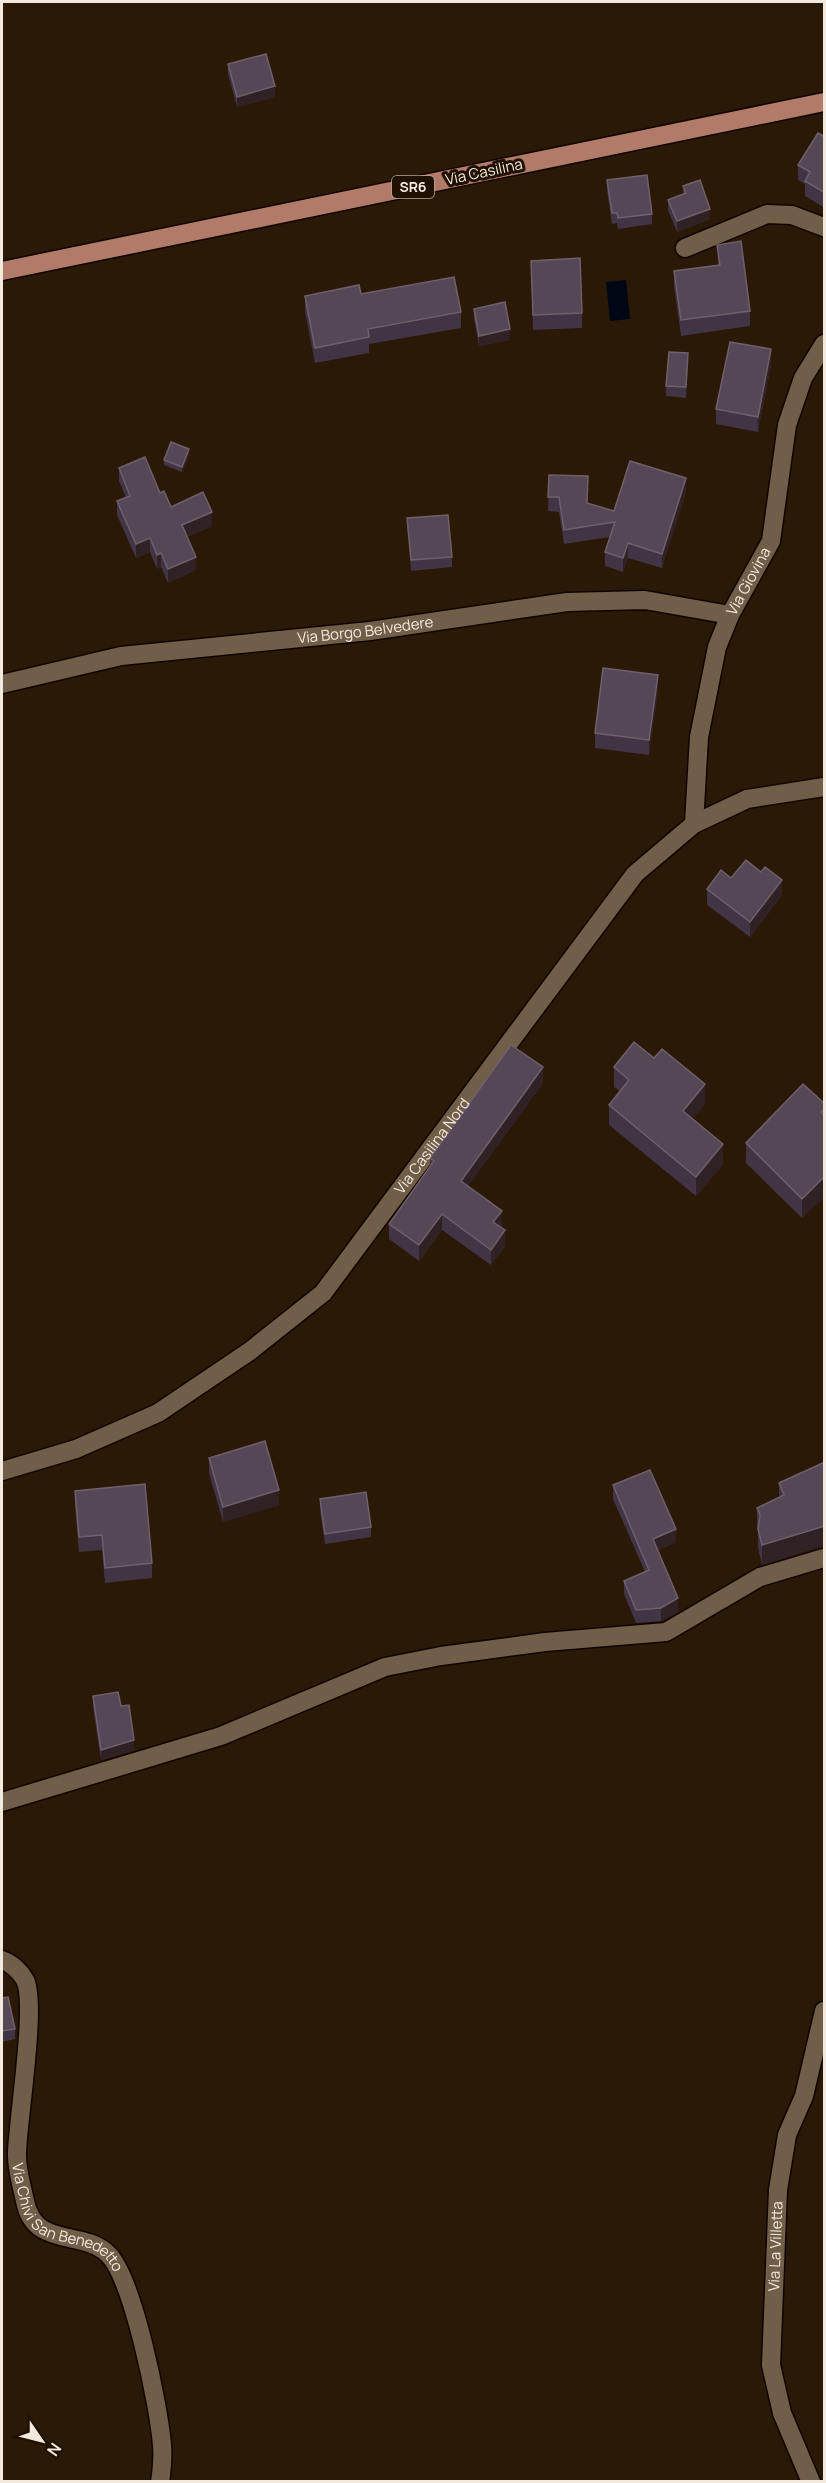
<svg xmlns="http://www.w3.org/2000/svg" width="826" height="2483" font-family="Manrope,sans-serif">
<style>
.water{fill:#000714}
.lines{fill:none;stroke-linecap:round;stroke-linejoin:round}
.minor-casing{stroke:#110400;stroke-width:21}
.major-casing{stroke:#110400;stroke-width:21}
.minor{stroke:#715e49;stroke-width:18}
.major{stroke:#b27a68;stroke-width:18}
.wall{fill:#413445}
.shaded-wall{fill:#302125}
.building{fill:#554756;stroke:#6e606b;stroke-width:1.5}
.labels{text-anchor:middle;stroke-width:6;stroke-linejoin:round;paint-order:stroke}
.shield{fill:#1f1000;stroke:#b4a89b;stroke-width:1.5}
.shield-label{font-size:14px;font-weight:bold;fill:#f4e9dd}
.street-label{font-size:15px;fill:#f4e9dd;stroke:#1f1000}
</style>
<rect width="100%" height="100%" fill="#291906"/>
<path class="water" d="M 626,280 L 630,319 L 610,321 L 606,282 Z"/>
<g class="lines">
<defs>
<g id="minor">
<path d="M 685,248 L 767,214 L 792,215 L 824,227"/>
<path id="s1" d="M 2,684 L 121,656 L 370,631 L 567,602 L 645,600 L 730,615"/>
<path id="s2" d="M 694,824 L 699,737 L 717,647 L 730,615 L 771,541 L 787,425 L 803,378 L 824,344"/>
<path id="s3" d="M 2,1471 L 76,1449 L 158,1413 L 250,1351 L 323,1293 L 635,874 L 694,824 L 747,799 L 824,787"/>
<path d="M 2,1802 L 221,1736 L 385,1667 L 441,1656 L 545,1642 L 666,1632 L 760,1577 L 824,1558"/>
<path id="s4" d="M 2,1960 C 11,1963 20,1971 25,1980 C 37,2003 18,2119 17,2152 C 16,2168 22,2186 25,2201 C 34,2249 83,2229 108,2254 C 133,2278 159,2407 162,2445 C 163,2457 162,2469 160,2482"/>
<path id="s5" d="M 811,2482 L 782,2413 L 771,2365 L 778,2190 L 787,2135 L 804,2096 L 824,2011"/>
</g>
<path id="major" d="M 2,271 L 824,102"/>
</defs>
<use href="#minor" class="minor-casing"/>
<use href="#major" class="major-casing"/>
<use href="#minor" class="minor"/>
<use href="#major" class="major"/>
</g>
<g class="wall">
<path d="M 228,64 L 275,97 L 237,107 L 228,74 Z"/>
<path d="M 825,137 L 825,208 L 805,196 L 805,184 L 798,180 L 798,165 Z"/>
<path d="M 607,180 L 652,214 L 652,224 L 618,229 L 617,223 L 612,224 L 607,190 Z"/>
<path d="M 683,186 L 710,219 L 677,232 L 668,210 L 668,200 L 683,194 Z"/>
<path d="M 717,245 L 750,311 L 750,326 L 681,336 L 674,286 L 674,271 L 718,265 Z"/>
<path d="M 531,261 L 582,313 L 582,328 L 533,330 Z"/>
<path d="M 361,294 L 461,312 L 461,328 L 369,344 L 369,353 L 315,363 L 305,311 L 305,296 Z"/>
<path d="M 474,309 L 510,340 L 479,346 L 474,319 Z"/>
<path d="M 688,364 L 686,398 L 666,396 L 666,386 Z"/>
<path d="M 771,365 L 758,432 L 716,424 L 716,409 Z"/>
<path d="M 189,454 L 182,472 L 164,465 L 164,460 Z"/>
<path d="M 119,468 L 160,493 L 171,507 L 212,526 L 187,537 L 196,570 L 168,583 L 161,567 L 157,569 L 150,552 L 136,558 L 117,515 L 117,501 L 126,498 L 119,481 Z"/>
<path d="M 549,475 L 587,503 L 614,511 L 686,492 L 662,568 L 628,558 L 623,572 L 605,566 L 605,552 L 610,537 L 564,544 L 559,512 L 548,511 Z"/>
<path d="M 407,518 L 452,557 L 452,567 L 411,571 Z"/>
<path d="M 658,690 L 649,755 L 595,748 L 595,733 Z"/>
<path d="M 731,878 L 782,895 L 750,937 L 707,905 L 707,889 Z"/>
<path d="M 614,1067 L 705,1104 L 692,1119 L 723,1164 L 696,1196 L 609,1125 L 609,1105 L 620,1091 L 614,1087 Z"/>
<path d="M 543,1083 L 468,1186 L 502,1226 L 501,1227 L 505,1246 L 491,1265 L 442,1230 L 419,1261 L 389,1239 L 389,1224 L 430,1167 L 430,1158 Z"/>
<path d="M 825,1104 L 825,1196 L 802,1218 L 746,1163 L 746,1143 Z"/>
<path d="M 209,1458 L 279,1505 L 223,1522 L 209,1473 Z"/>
<path d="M 825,1462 L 825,1545 L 762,1565 L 758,1548 L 758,1532 L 757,1528 L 757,1508 L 779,1498 L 779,1483 Z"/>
<path d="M 613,1485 L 676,1542 L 658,1550 L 678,1612 L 661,1621 L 636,1623 L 624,1594 L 624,1581 L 645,1572 L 613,1499 Z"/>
<path d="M 75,1491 L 152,1563 L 152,1578 L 105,1583 L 102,1550 L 79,1552 L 75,1506 Z"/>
<path d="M 320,1499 L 371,1527 L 371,1537 L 325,1544 L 320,1510 Z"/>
<path d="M 93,1696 L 121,1706 L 134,1750 L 101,1760 L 93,1707 Z"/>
<path d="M 2,1998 L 15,2029 L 15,2039 L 2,2042 Z"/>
</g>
<g class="shaded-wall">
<path d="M 275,86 L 275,97 L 237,107 L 237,97 Z"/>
<path d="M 710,209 L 710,219 L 677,232 L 677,221 Z"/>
<path d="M 510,329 L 510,340 L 479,346 L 479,336 Z"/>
<path d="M 771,349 L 771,365 L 758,432 L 758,417 Z"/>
<path d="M 688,353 L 688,364 L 686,398 L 686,387 Z"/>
<path d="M 189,449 L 189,454 L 182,472 L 182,467 Z"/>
<path d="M 686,478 L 686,492 L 662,568 L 662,554 Z"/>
<path d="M 212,512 L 212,526 L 182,539 L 182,525 Z"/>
<path d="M 150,538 L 150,552 L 136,558 L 136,544 Z"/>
<path d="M 628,543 L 628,558 L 623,572 L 623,558 Z"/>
<path d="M 161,553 L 161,567 L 157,569 L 157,555 Z"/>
<path d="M 196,557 L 196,570 L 168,583 L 168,569 Z"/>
<path d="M 658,675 L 658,690 L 649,755 L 649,740 Z"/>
<path d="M 782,880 L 782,895 L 750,937 L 750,922 Z"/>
<path d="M 543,1067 L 543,1083 L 461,1196 L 461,1181 Z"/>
<path d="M 705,1084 L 705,1104 L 683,1131 L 683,1111 Z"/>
<path d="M 723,1144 L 723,1164 L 696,1196 L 696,1177 Z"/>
<path d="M 825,1176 L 825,1196 L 802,1218 L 802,1199 Z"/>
<path d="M 502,1211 L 502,1226 L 493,1237 L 493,1222 Z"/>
<path d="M 442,1214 L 442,1230 L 419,1261 L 419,1245 Z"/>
<path d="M 505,1230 L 505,1246 L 491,1265 L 491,1250 Z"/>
<path d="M 279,1490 L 279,1505 L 223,1522 L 223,1507 Z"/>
<path d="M 825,1526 L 825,1545 L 762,1565 L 762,1545 Z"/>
<path d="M 676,1529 L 676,1542 L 653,1552 L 653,1539 Z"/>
<path d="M 678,1598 L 678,1612 L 661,1621 L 661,1608 Z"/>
<path d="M 134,1740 L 134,1750 L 101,1760 L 101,1750 Z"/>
</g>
<g class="building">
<path d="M 266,54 L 275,86 L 237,97 L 228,64 Z"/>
<path d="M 818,133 L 825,137 L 825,193 L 805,181 L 810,172 L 798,165 Z"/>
<path d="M 647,175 L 652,214 L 618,218 L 617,213 L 612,213 L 607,180 Z"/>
<path d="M 700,180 L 710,209 L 677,221 L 668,200 L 686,193 L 683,186 Z"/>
<path d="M 741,241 L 750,311 L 681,320 L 674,271 L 720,265 L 717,245 Z"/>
<path d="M 580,258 L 582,313 L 533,315 L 531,261 Z"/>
<path d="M 454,277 L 461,312 L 368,329 L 369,337 L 315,348 L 305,296 L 359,285 L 361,294 Z"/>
<path d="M 505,302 L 510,329 L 479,336 L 474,309 Z"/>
<path d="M 730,342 L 771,349 L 758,417 L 716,409 Z"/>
<path d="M 669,352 L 688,353 L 686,387 L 666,386 Z"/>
<path d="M 171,442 L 189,449 L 182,467 L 164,460 Z"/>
<path d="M 145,457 L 160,493 L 164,491 L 171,507 L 203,492 L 212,512 L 182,525 L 196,557 L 168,569 L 161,553 L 157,555 L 150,538 L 136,544 L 117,501 L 130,496 L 119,468 Z"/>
<path d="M 630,461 L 686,478 L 662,554 L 628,543 L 623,558 L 605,552 L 615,522 L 564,530 L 559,497 L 548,497 L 549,475 L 588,476 L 587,503 L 614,511 Z"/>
<path d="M 448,515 L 452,557 L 411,560 L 407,518 Z"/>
<path d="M 603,668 L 658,675 L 649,740 L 595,733 Z"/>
<path d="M 746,860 L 761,872 L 765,867 L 782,880 L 750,922 L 707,889 L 721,870 L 731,878 Z"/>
<path d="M 634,1042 L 654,1058 L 662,1049 L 705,1084 L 683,1111 L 723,1144 L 696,1177 L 609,1105 L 629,1080 L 614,1067 Z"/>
<path d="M 511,1045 L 543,1067 L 461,1181 L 502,1211 L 493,1222 L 505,1230 L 491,1250 L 442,1214 L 419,1245 L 389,1224 L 434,1161 L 430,1158 Z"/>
<path d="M 803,1084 L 825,1104 L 825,1109 L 821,1112 L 825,1116 L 825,1176 L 802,1199 L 746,1143 Z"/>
<path d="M 265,1441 L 279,1490 L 223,1507 L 209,1458 Z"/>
<path d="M 825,1462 L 825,1526 L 762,1545 L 758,1529 L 760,1515 L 757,1508 L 784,1495 L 779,1483 Z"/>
<path d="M 650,1470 L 676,1529 L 653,1539 L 678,1598 L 661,1608 L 636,1610 L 624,1581 L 649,1570 L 613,1485 Z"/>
<path d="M 145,1484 L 152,1563 L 105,1568 L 102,1535 L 79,1537 L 75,1491 Z"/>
<path d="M 366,1492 L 371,1527 L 325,1534 L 320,1499 Z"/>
<path d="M 118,1692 L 121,1706 L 129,1705 L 134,1740 L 101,1750 L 93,1696 Z"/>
<path d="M 8,1997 L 15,2029 L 2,2031 L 2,1998 Z"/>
</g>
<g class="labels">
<rect class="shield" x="392" y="176" width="42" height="22" rx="4.5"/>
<g class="shield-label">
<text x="413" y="192">SR6</text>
</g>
<g class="street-label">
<text transform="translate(484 172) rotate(-12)" y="5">Via Casilina</text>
<text dy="5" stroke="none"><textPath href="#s2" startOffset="252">Via Giovina</textPath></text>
<text dy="5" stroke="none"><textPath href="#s1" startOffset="368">Via Borgo Belvedere</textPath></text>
<text dy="5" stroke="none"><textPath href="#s3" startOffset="554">Via Casilina Nord</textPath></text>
<text dy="5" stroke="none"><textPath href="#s4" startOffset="297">Via Chivi San Benedetto</textPath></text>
<text dy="5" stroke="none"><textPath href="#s5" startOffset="243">Via La Villetta</textPath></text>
</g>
</g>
<rect width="826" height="2483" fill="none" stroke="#f4e9dd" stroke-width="6"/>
<g transform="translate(42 2441) rotate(125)" stroke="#1f1000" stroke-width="4.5" paint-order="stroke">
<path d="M0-4.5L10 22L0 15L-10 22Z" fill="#f4e9dd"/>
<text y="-9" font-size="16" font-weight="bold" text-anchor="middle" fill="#f4e9dd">N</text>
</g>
</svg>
